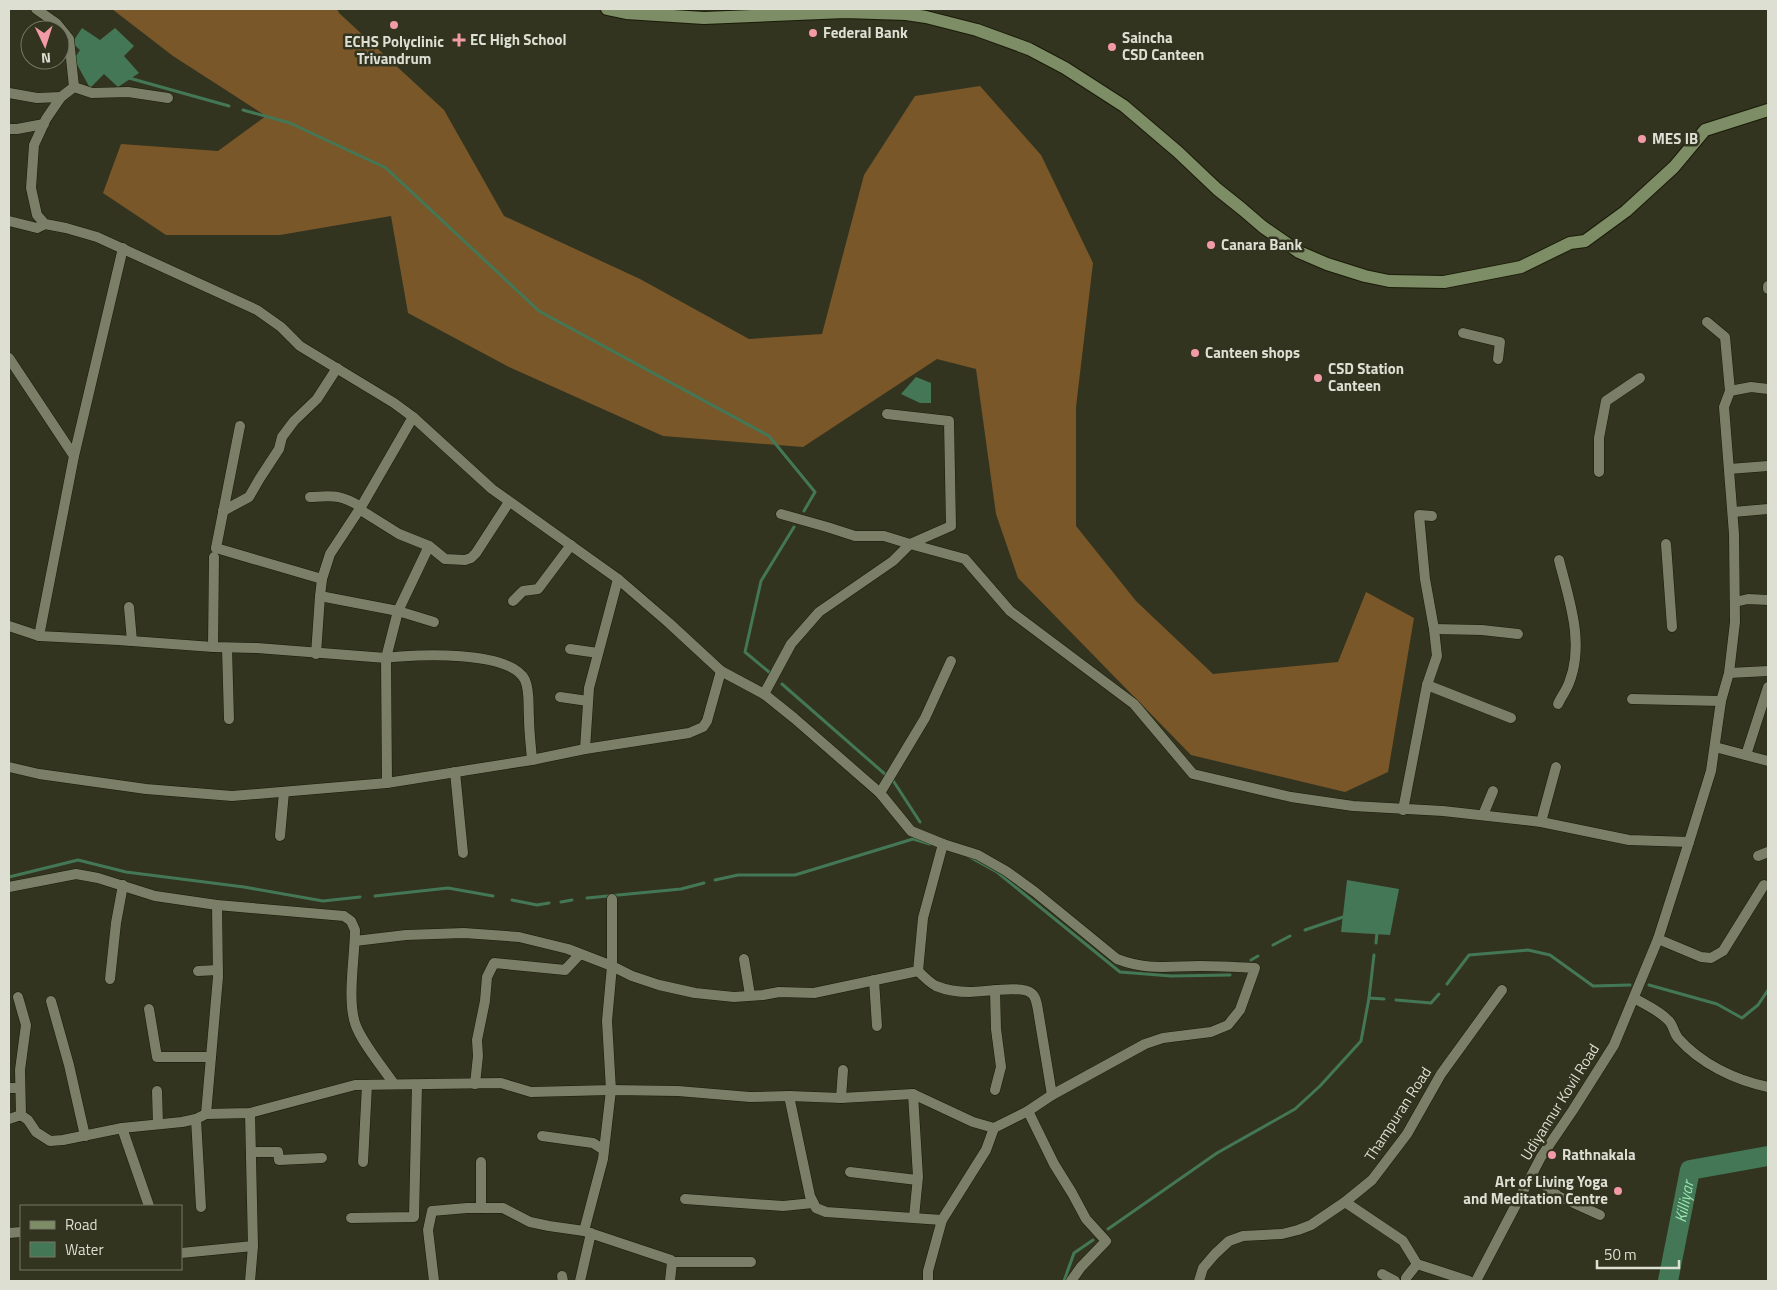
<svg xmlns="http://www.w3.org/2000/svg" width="1777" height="1290" font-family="'Titillium Web',sans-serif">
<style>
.forest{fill:#7a5729}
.water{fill:#447756}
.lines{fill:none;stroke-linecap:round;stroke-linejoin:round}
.stream{stroke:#447756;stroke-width:3}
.river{stroke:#447756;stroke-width:20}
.minor-casing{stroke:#1a1b08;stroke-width:11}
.secondary-casing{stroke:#1a1b08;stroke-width:14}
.minor{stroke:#7c7f68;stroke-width:10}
.secondary{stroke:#7d8d65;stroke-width:12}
.poi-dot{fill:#f39aa8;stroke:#323420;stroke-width:2}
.labels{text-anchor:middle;stroke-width:5;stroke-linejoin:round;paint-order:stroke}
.poi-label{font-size:15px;font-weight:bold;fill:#dddfd2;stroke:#323420;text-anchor:start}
.street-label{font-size:15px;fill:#dddfd2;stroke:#323420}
.water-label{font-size:16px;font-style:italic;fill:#98e6b1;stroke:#323420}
</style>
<rect width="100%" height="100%" fill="#323420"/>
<path class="forest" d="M 112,9 L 337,9 L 339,13 L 444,110 L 504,216 L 640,279 L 749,339 L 822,334 L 864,175 L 915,96 L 980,86 L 1041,155 L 1093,263 L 1076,407 L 1076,526 L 1136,601 L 1213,674 L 1338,662 L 1366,592 L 1414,618 L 1388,772 L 1345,792 L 1191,755 L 1018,578 L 996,514 L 976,369 L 937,359 L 803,447 L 663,436 L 509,367 L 408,313 L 391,216 L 280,235 L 166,235 L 103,193 L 121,144 L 218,151 L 266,116 L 173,56 Z"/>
<g class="water">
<path d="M 82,28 L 100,40 L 115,28 L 134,46 L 124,56 L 139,73 L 118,87 L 104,74 L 90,88 L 74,59 L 80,50 L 72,43 Z"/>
<path d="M 916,377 L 931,383 L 931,403 L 920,403 L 901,394 Z"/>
<path d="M 1347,880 L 1399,889 L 1390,935 L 1341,932 Z"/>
</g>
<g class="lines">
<g class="stream">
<path d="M 129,78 L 229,106"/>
<path d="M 243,110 L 290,123 L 386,168 L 539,311 L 769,436 L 815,492 L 804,511"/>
<path d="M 769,672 L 745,652 L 761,581 L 794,527"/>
<path d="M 782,684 L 894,782 L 920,822"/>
<path d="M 968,856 L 997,872 L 1120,972 L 1171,976 L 1230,975"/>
<path d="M 9,877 L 78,860 L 126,872 L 244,887 L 323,901 L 360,897"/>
<path d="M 715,880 L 738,875 L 795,875 L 913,839 L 930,844"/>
<path d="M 375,896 L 448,888 L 493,896"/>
<path d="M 587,898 L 681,889 L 704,883"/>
<path d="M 512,900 L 537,905 L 549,903"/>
<path d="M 561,902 L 572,900"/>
<path d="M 1305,930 L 1346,916"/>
<path d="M 1376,943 L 1377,932"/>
<path d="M 1273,945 L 1290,936"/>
<path d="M 1251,960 L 1258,956"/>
<path d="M 1447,984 L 1469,955 L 1528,950 L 1550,955 L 1593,986 L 1630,985"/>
<path d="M 1649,985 L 1717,1004 L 1742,1018 L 1758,1005 L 1768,990"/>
<path d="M 1369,998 L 1374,955"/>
<path d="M 1396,1000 L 1431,1003 L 1439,994"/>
<path d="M 1108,1229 L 1217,1153 L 1295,1109 L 1320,1086 L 1361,1041 L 1369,998 L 1384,999"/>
<path d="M 1064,1281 L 1074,1253 L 1093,1240"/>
</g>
<path class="river" id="s1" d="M 1668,1281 L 1690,1170 L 1768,1156"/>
<defs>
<g id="minor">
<path d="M 74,87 L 92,93 L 128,92 L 168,98"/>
<path d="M 9,93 L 37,98 L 61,97"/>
<path d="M 9,129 L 17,129 L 44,124"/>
<path d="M 9,221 L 37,228 L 45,224"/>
<path d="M 1768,286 L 1768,289"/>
<path d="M 1707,322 L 1725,337 L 1730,391"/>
<path d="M 1463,333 L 1500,342 L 1498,359"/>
<path d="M 9,358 L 74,456"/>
<path d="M 887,414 L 949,421 L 951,526 L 910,544"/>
<path d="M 240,426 L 216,548 L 322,579"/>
<path d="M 1729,469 L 1768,466"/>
<path d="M 1599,472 L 1599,438 L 1606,401 L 1640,378"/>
<path d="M 310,497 C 333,496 340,494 361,507"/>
<path d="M 359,509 L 399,534 L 429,546 L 445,559 L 465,560 L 471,558 L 476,553 L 509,502"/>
<path d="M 223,511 L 249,497 L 260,478 L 279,449 L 282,437 L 294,421 L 317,399 L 337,368"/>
<path d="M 1733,512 L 1768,509"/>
<path d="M 910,544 L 965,559 L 1010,611 L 1134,704 L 1193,774 L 1291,797 L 1353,806 L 1443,811 L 1541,822 L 1629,840 L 1689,842 L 1711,771 L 1721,701 L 1729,673 L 1735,622 L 1734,534 L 1724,407 L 1730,391 L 1751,387 L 1768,389"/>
<path d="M 1666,544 L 1672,627"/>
<path d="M 429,546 L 398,611 L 386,658 C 415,654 510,650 525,680 C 530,691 528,705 529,718 C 529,732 531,746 532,760"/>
<path d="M 320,596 L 398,611 L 434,622"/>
<path d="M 513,601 L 523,591 L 538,589 L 571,545"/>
<path d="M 1735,602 L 1748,599 L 1768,600"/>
<path d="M 129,607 L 132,641"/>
<path d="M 9,626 L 39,636 L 118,640 L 213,647 L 257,648 L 386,658 L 387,783"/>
<path d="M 1434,629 L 1482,630 L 1518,634"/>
<path d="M 39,636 L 74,456 L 123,248"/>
<path d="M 213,647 L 214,557"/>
<path d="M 227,648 L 229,719"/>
<path d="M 570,649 L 598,653"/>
<path d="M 316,654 L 320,596 L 322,579 L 330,554 L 361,507 L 413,417"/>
<path d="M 1729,673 L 1768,671"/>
<path d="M 1427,685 L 1437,656 L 1434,629 L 1425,579 L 1419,515 L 1432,516"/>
<path d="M 764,694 L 791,644 L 819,612 L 893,561 L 910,544 L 884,536 L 855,536 L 827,527 L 781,514"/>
<path d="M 560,697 L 588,701"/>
<path d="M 1632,699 L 1721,701"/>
<path d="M 1558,704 C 1561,697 1566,691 1569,683 C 1585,643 1569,600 1559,560"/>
<path d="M 1715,747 L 1768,761"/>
<path d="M 585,749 L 589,688 L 618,579"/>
<path d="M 1746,755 L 1768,687"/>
<path d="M 9,767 L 39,774 L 146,789 L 232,796 L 387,783 L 532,760 L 585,749 L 689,733 L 703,727 L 707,721 L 721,671"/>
<path d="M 455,772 L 463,853"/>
<path d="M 880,793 L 925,718 L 951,661"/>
<path d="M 1403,810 L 1427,685 L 1511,718"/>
<path d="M 1483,815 L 1493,791"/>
<path d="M 1541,822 L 1556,767"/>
<path d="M 280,836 L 284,792"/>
<path d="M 1758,856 L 1768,852"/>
<path d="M 9,887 L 76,874 L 98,878 L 155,896 L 217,905 L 344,916 L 351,921 L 355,930 C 355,956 347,998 355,1023 C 360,1040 383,1068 394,1084"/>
<path d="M 1658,939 L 1701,957 L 1711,958 L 1723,951 L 1764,885"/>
<path d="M 355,941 L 406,935 L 464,933 L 519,937 L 568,949 L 612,966 L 612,899"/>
<path d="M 744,959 L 750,995"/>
<path d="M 198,971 L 218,970"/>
<path d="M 918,971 C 923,976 930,983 936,986 C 946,990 960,992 970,992 C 983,992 1022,985 1031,993 C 1036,996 1037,1005 1038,1010 L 1052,1095"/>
<path d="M 110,979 L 116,923 L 123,885"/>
<path d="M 874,980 L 877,1026"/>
<path d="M 995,990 L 996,1029 L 1001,1067 L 995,1090"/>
<path d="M 18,997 L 26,1025 L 20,1070 L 21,1115"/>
<path d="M 1634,998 C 1646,1005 1660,1011 1669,1021 C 1673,1025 1674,1033 1678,1038 C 1701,1064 1735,1080 1768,1087"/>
<path d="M 51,1001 L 69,1065 L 85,1136"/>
<path d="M 149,1009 L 157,1057 L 211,1057"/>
<path d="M 475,1084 L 478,1056 L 477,1040 L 485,1001 L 487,977 L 494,963 L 565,970 L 580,954"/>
<path d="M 9,1088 L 20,1088"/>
<path d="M 157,1091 L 158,1124"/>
<path d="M 913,1094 L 918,1177 L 914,1217"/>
<path d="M 789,1096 L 810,1196 L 816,1208 L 826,1212 L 942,1220"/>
<path d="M 841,1098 L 843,1070"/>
<path d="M 1028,1111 L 1054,1164 L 1072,1193 L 1086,1219 L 1106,1241 L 1081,1267 L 1071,1281"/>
<path d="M 206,1114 L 218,977 L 217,905"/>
<path d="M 9,1119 L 21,1115 L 28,1120 L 36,1132 L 50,1141 L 63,1140 L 122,1128 L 182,1122 L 196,1119 L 206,1114 L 250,1113 L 355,1085 L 501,1083 L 531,1092 L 611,1090 L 607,1021 L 612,966 L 632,976 L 659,985 L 695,993 L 734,997 L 763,995 L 779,992 L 814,993 L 918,971 L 923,918 L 943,844 L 911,831 L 880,793 L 794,718 L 764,694 L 721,671 L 669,623 L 618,579 L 492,489 L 413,417 L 394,403 L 300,346 L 281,327 L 257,310 L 97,237 L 66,228 L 45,224 L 37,215 L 31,188 L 34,145 L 46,119 L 61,97 L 74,87 L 69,39 L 56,23 L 36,9"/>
<path d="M 196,1119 L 201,1207"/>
<path d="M 122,1128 L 149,1206"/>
<path d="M 542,1136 L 593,1143 L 604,1150"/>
<path d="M 251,1152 L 278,1152 L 279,1160 L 322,1158"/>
<path d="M 363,1162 L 367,1085"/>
<path d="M 850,1172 L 917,1180"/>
<path d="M 1532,1175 L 1558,1196 L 1600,1215"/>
<path d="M 685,1199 L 783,1206 L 813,1203"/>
<path d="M 1345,1202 L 1403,1241 L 1417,1264 L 1469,1281"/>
<path d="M 481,1208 L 481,1162"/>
<path d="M 351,1218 L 414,1217 L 417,1085"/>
<path d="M 9,1233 L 21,1232"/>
<path d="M 181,1253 L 253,1246"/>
<path d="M 672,1262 L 751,1262"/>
<path d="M 1382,1274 L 1395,1281"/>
<path d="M 562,1276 L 563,1281"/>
<path d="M 250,1281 L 253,1246 L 250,1113"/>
<path d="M 434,1281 L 428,1230 L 432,1211 L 467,1208 L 503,1208 L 530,1222 L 549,1226 L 584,1231"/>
<path d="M 580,1281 L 591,1233"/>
<path d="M 670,1281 L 672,1262 L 671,1260 L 584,1231 L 603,1159 L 611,1090 L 678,1091 L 750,1097 L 789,1096 L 841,1098 L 913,1094 L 973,1122 L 994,1128 L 1028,1111 L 1052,1095 L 1145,1044 L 1163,1038 L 1211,1032 L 1228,1025 L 1240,1010 L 1255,968 C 1237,967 1219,966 1200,966 C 1168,966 1149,971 1117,959 L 1035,892 L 1006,871 L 978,855 L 943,844"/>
<path d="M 928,1281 L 928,1271 L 942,1220 L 986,1150 L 994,1128"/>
<path d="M 1199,1281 L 1203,1268 L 1215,1254 L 1229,1241 L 1243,1236 L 1282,1234 L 1298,1230 L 1311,1225 L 1345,1202 L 1372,1180 L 1407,1134 L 1441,1074 L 1502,990"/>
<path d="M 1406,1281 L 1406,1278 L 1417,1264"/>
<path d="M 1476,1281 L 1541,1157 L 1573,1110 L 1614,1045 L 1658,939 L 1689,842"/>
</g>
<path id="secondary" d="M 607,9 L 626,13 L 704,18 L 845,12 L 906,14 L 926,17 L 977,30 L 1029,49 L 1065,68 L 1124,106 L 1178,152 L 1217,189 L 1242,209 L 1263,227 L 1299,252 L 1327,264 L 1365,276 L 1389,281 L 1444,282 L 1521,267 L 1570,243 L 1585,241 L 1626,211 L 1674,167 L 1705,130 L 1768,110"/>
</defs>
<use href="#minor" class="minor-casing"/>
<use href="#secondary" class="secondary-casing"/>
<use href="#minor" class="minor"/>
<use href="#secondary" class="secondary"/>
</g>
<g class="poi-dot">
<circle cx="394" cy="25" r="5"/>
<circle cx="813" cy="33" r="5"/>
<path d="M456.5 32.5h5v5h5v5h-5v5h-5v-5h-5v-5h5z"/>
<circle cx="1112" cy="47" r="5"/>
<circle cx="1642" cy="139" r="5"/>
<circle cx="1211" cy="245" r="5"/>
<circle cx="1195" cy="353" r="5"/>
<circle cx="1318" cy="378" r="5"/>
<circle cx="1552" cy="1155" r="5"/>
<circle cx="1618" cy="1191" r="5"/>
</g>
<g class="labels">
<g class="poi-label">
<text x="823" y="38">Federal Bank</text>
<text x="1122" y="43">Saincha<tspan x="1122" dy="17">CSD Canteen</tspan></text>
<text x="470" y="45">EC High School</text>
<text x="394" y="47" text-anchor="middle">ECHS Polyclinic<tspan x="394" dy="17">Trivandrum</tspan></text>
<text x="1652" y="144">MES IB</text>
<text x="1221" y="250">Canara Bank</text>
<text x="1205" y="358">Canteen shops</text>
<text x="1328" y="374">CSD Station<tspan x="1328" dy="17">Canteen</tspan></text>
<text x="1562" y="1160">Rathnakala</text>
<text x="1608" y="1187" text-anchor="end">Art of Living Yoga<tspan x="1608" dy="17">and Meditation Centre</tspan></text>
</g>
<g class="street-label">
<text transform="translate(1560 1102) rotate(-58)" y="5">Udiyannur Kovil Road</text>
<text transform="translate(1398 1114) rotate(-57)" y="5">Thampuran Road</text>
</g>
<g class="water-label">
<text dy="6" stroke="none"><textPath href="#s1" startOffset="81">Killiyar</textPath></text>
</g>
</g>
<rect width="1777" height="1290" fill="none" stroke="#dddfd2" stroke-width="20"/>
<rect x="20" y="1205" width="162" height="65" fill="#323420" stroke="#767867"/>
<rect x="30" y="1221" width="25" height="8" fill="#7d8d65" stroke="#767867"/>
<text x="65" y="1230" font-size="15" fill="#dddfd2">Road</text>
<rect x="30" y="1242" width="25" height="15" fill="#447756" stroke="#767867"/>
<text x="65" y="1255" font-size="15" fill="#dddfd2">Water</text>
<g transform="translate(45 45) rotate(176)"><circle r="24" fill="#323420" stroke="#767867"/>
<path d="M0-4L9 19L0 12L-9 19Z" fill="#f39aa8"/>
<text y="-8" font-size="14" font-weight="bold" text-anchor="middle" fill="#dddfd2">N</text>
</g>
<path d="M1597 1260v8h82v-8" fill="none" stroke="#dddfd2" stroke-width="2.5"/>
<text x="1604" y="1260" font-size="15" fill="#dddfd2" stroke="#323420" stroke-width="4" paint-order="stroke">50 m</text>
</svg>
